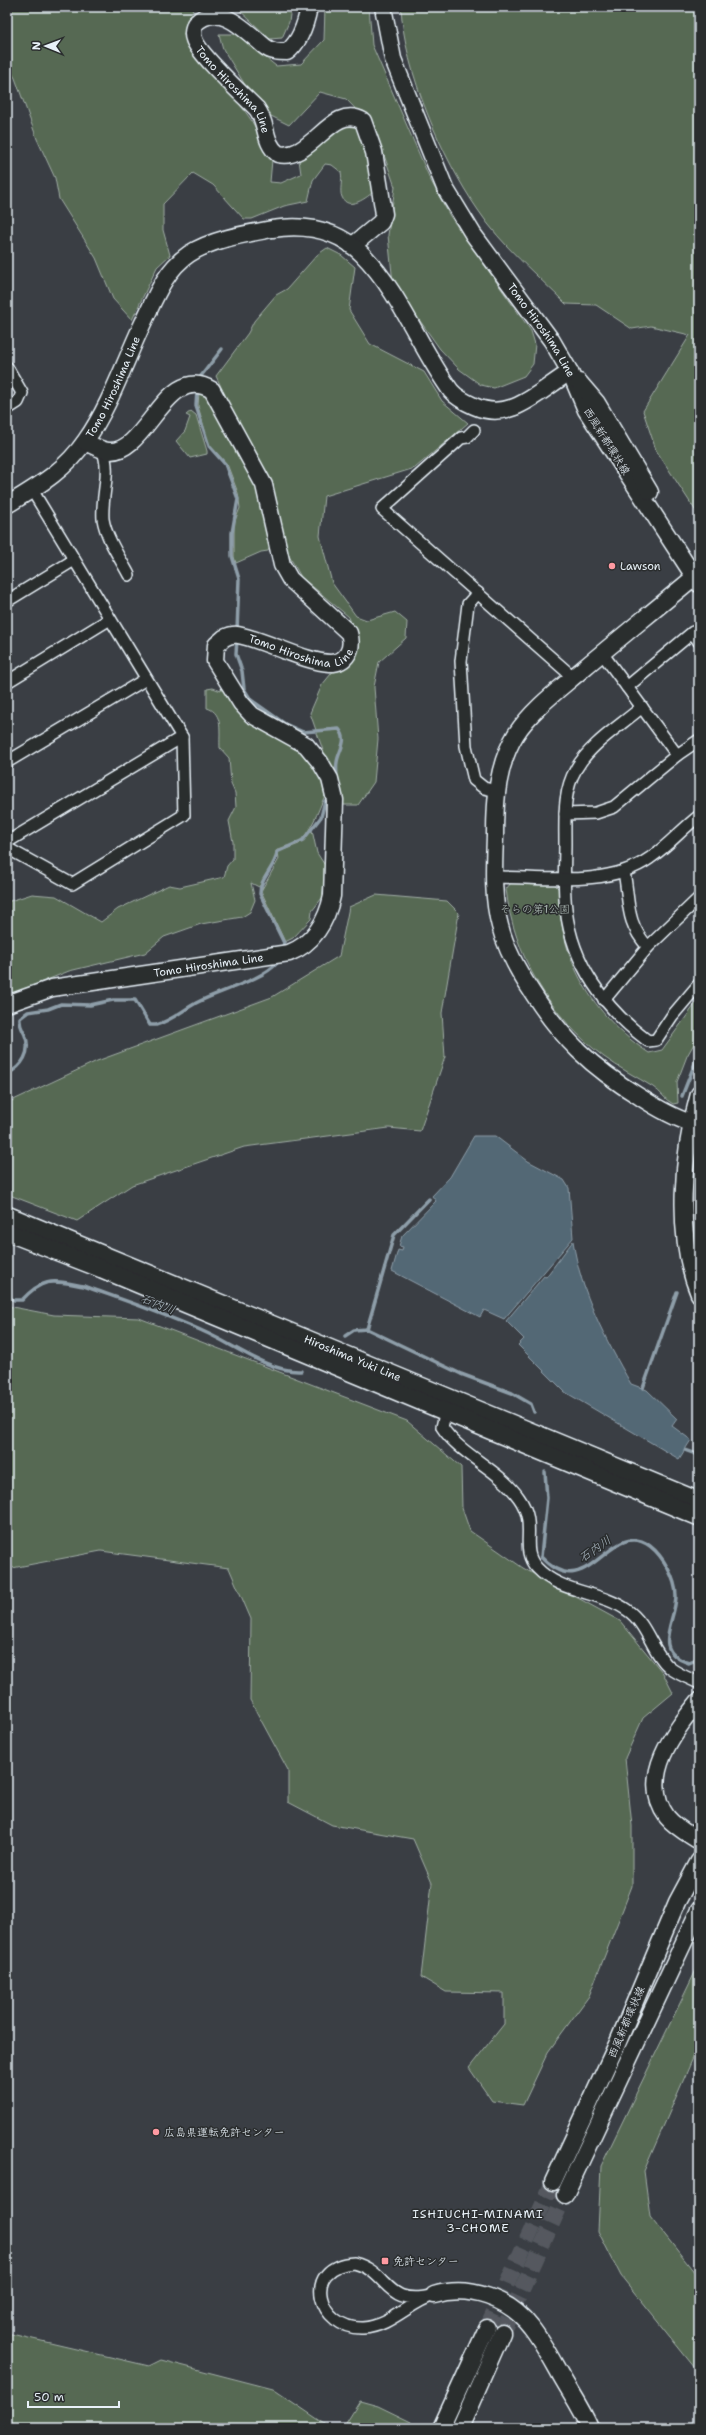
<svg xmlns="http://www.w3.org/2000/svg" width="706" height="2435" font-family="'Shantell Sans','Klee One',sans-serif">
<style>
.green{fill:#576953;stroke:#a0ada6}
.water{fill:#526775;stroke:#8e9ea9}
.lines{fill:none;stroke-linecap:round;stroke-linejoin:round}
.stream{stroke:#8e9ea9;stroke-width:3.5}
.secondary-tunnel{stroke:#54595f;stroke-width:16;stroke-dasharray:16 8;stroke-linecap:butt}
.street-casing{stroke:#e8f1f8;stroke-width:14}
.secondary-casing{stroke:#e8f1f8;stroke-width:19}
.primary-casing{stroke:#e8f1f8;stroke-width:20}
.street{stroke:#2a2d2e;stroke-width:11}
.secondary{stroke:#2a2d2e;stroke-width:16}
.primary{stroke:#2a2d2e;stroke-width:17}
.poi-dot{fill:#ff9aa2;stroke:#2a2d2e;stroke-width:1.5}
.labels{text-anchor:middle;stroke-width:3;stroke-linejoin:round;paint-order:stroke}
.street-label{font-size:11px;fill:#e8f1f8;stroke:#2a2d2e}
.poi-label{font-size:11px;fill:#e8f1f8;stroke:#2a2d2e;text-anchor:start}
.park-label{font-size:11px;fill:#aebbb6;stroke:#2a2d2e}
.water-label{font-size:12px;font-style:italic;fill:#acbac4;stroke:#2a2d2e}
.neighbourhood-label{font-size:12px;letter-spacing:1px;fill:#e8f1f8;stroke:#2a2d2e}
</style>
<rect width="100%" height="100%" fill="#3a3e44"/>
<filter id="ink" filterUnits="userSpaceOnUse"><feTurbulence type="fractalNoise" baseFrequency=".025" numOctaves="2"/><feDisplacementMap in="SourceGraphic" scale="8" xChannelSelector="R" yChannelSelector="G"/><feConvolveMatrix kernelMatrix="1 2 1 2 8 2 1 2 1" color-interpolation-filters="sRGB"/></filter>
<g filter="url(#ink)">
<g class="green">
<path d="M 7,7 L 194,7 L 184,34 C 203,63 227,87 247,114 C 258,128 261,146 272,160 L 270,182 L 281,183 L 301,174 L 299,160 L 341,126 L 353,125 L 361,130 L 374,191 C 368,197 348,212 342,197 C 339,191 343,180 341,172 L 332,165 L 325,164 L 313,180 L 308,201 L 284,206 L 252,219 L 244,219 L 213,185 L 193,173 L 163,204 L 163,230 L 170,255 L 157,267 L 132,320 L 113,299 L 96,258 L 59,199 L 55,178 L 37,139 L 15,78 L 7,64 Z"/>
<path d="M 236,7 L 291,7 L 289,22 L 282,38 L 270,39 Z"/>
<path d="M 325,7 L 369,7 L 372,45 L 430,179 L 450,216 L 531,331 L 535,344 L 533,364 L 524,376 L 494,388 L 481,385 L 459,369 L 440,349 L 393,283 L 388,235 L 395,187 L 375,129 L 346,99 L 320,92 L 289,125 L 261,111 L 223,49 L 219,34 L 236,34 L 276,66 L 301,64 L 324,40 Z"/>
<path d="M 401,7 L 699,7 L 699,516 L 656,450 L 643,411 L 690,335 L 651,326 L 632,329 L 596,305 L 566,304 C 536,274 501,245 478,210 C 442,158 404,71 401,7 Z"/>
<path d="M 327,248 L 341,255 L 355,267 L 349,310 L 370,344 L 424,372 L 442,401 L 468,423 L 415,468 L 324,496 L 320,536 L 332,583 L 356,616 L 367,620 L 395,612 L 407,622 L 406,638 L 379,662 L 374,687 L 378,739 L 374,782 L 358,805 L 342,805 L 310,713 L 322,685 L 357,642 L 349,617 L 301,577 L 284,547 L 242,432 L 216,376 L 248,333 L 254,321 L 276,295 L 287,289 L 317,255 Z"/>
<path d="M 199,391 L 203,391 L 258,481 L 271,545 L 268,551 L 261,552 L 236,563 L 234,557 L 234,523 L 240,508 L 238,493 L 227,464 L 209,445 L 198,406 Z"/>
<path d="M 191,411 L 196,415 L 207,451 L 207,454 L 190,458 L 176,441 L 185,431 L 190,417 L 186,415 Z"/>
<path d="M 222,683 L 306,754 L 329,788 C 319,805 316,824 301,840 C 296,846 283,845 276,851 L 274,862 L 259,887 L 251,883 L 255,900 L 250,912 L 242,917 L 201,924 L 164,937 L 145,953 L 69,971 L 7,996 L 7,902 L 32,894 L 56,896 L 101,922 L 118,909 L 169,885 L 180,887 L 224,877 L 227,866 L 233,859 L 233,842 L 229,821 L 236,807 L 235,793 L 231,784 L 229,758 L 220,748 C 219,733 224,713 207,708 L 207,689 L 213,688 L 221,691 Z"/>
<path d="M 312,830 L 317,853 L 326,867 L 322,898 L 312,911 L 311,919 L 293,938 L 285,942 L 261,891 L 279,859 L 278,852 L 299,844 Z"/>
<path d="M 511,883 L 553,883 L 560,890 C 557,958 594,1017 649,1053 L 662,1050 L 699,999 L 699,1035 L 687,1056 L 677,1082 L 678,1103 L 673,1104 C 665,1100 661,1092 653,1087 C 637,1077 619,1068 604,1057 C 551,1017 513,955 506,889 Z"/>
<path d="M 376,895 L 447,901 L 459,913 L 442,1013 L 445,1057 L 420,1131 L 389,1128 L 244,1147 L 132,1185 L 77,1221 L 7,1194 L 7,1103 L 97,1061 L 272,997 L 339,956 L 349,907 Z"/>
<path d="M 7,1306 L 54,1315 L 139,1318 L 407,1421 L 461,1467 L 462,1508 L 470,1531 L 523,1568 L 620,1621 L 663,1673 L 673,1693 L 643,1718 L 625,1758 L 632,1826 L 632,1886 L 589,1996 L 548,2052 L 523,2105 L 492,2101 L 469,2068 L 504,2024 L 504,1993 L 446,1992 L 421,1977 L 432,1883 L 413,1839 L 332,1825 L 288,1802 L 288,1770 L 250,1700 L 251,1619 L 229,1568 L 101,1551 L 7,1569 Z"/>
<path d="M 699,1964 L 699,2044 L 644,2171 L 650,2216 L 699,2278 L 699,2373 L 621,2276 L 598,2231 L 601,2166 Z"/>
<path d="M 7,2333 L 149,2366 L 161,2360 L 273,2389 L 331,2428 L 7,2428 Z"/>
<path d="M 360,2401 L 378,2406 L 411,2422 L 414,2428 L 343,2428 Z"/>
</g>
<g class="water">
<path d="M 474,1136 L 495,1136 L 528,1161 L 564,1180 L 569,1188 L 573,1238 L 504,1319 L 484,1310 L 480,1317 L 392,1271 L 398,1250 L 402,1251 L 403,1247 L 399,1246 L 402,1236 L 436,1201 L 432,1196 L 450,1177 Z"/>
<path d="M 573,1241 C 581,1294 605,1338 631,1384 L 647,1390 L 677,1419 L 672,1426 L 691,1440 L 679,1459 L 565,1392 L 518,1345 L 524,1339 L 506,1321 L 544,1276 L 546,1277 Z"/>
</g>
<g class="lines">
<g class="stream">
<path d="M 200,382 L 201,376 L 222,349"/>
<path d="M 197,390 L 196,406 L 209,446 L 225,464 L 238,499 L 232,533 L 232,556 L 239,579 L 237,631"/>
<path d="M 698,624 L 699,626"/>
<path d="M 237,639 L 236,654 L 242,671 L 244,689 L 251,700 L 285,724 L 303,732 L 339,729 C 349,741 339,749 337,762 C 336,768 337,773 337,779"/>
<path d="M 283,947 L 284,943 L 260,894 C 259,879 276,867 277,852 L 303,840 L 321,817 L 325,801"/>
<path d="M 7,1074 C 22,1067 32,1052 25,1035 C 22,1028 19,1026 20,1018 L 28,1012 L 48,1009 L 61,1004 L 90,1005 L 113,1000 L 135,1000 L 150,1025 L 156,1025 C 171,1021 183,1010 196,1003 C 218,991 261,981 277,963"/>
<path d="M 682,1096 L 699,1053"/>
<path d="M 7,1297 L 14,1300 L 22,1300 C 44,1276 54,1281 84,1286 C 126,1301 169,1315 209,1334 C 235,1346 272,1373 301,1371"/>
<path d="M 367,1329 L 394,1235 L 429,1199"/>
<path d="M 345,1336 L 354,1330 L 367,1329 L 461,1374 L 512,1393 L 531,1404 L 534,1412"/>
<path d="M 643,1388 L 677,1292"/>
<path d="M 685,1450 L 699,1455"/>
<path d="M 545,1472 L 547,1498 L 541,1557 C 588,1608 610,1516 650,1546 C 663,1556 676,1579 676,1596 C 676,1622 650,1651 689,1663 L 699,1659"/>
</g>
<g class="secondary-tunnel">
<path d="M 487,2328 L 553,2182"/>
<path d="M 502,2333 L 565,2195"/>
</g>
<defs>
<g id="street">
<path d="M 7,367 L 22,393 L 18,402 L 7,409"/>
<path d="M 474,430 L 467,437 L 461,438 L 382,509 L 573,677"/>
<path d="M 102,449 C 112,472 101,495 103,519 C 106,538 120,558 129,575"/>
<path d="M 478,593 L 468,604 L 461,661 L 466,746 L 474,780 L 484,788 L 497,791"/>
<path d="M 7,601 L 74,560"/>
<path d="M 7,682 L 110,619"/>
<path d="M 627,687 L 693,632 L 699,642"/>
<path d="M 642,707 C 620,726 590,744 576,769 C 563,791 565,817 565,843 C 565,865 563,887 566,909 C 572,964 605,1009 648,1041 L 656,1040 L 672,1016 L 699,984"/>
<path d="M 677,755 L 699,740"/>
<path d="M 7,762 L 146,679"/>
<path d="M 565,814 L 596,813 L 614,807 L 677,755 L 602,653"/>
<path d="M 7,842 L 182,737"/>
<path d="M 7,848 L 72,884 L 184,815 L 182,737 L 32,490"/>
<path d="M 624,872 C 630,903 625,922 648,947"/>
<path d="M 494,877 C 543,877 608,888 650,858 C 668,846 682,829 699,816"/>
<path d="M 604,1000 L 648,947 L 699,898"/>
<path d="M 447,1406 L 442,1427 C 460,1455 499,1469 519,1498 C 539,1526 518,1548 537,1568 C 560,1593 600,1591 627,1610 C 648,1624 652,1653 670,1668 C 678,1674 688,1678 697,1682"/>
<path d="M 354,2263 C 391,2272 383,2308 434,2295 C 410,2302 390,2327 363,2328 C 318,2330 300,2266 354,2263 Z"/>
</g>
<g id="secondary">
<path id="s1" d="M 309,7 C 306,23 300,42 287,52 C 279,52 271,52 264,46 C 246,31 218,0 195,24 C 193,29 192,34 194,39 C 198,54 244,96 257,109 C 268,124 263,142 278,154 C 312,162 331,102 363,121 L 374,152 L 384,214 L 381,222 L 352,246"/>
<path id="s2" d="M 383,7 L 393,59 L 445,188 L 473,234 L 552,341 L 570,372 L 586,410 L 699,584"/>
<path d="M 579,382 L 597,403 L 650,492"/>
<path id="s3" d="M 7,505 C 38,486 65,471 86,440 C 109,408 126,359 143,323 C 155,298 165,270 189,254 C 212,239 245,234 272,229 C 305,224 337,229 362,254 C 400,292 419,347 451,391 C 457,398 465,402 474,406 C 512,423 540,390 570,372"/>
<path id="s4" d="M 7,1004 L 52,988 L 289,953 C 313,944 327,921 332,896 L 335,800 L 330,779 L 320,762 L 306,745 L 252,715 L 241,703 L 215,661 L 216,645 L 224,638 C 228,636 233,634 238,635 C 265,640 305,662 330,663 C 347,663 354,648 349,633 L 290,579 L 282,565 L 264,485 L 212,390 C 166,361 147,455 108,451 C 100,450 92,445 85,442"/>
<path d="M 699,1094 C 682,1153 675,1237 699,1294"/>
<path d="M 691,1123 C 672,1117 657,1108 640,1097 C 591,1067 562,1039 532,992 C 518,971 506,950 500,926 C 492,897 494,866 495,836 C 495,800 497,765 516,734 C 533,708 561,688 584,668 C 622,636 661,605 699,573"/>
<path d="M 699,1701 C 674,1732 638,1777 667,1817 C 675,1827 688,1834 699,1841"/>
<path d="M 553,2182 L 618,2042 L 677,1902 L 699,1861"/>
<path d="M 565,2195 L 699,1910"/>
<path d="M 434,2295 C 469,2284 510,2299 531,2327 C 542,2341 551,2358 560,2374 C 570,2392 582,2409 590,2428"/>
<path d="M 441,2428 L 487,2328"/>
<path d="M 460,2428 L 502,2333"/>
</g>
<g id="primary">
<path id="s5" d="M 7,1215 L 699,1501"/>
<path d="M 7,1232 L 102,1269 L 699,1517"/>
</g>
</defs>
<use href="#street" class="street-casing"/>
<use href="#secondary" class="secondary-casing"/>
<use href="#primary" class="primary-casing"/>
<use href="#street" class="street"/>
<use href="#secondary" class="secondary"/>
<use href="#primary" class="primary"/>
</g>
</g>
<g class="poi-dot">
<circle cx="612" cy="566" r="4"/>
<circle cx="156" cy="2132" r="4"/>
<rect x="381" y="2257" width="8" height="8" rx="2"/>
</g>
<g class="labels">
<g class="street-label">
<text dy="4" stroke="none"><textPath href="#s1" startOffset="237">Tomo Hiroshima Line</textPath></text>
<text dy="4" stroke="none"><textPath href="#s2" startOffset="364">Tomo Hiroshima Line</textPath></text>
<text dy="4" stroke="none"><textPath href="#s3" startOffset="163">Tomo Hiroshima Line</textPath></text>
<text transform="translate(607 441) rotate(58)" y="4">西風新都環状線</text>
<text dy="4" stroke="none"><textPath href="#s4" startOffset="757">Tomo Hiroshima Line</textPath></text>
<text dy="4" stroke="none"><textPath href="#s4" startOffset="206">Tomo Hiroshima Line</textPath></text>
<text dy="4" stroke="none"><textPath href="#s5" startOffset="374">Hiroshima Yuki Line</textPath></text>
<text transform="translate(626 2022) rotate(-67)" y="4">西風新都環状線</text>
</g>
<g class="poi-label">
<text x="620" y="570">Lawson</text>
<text x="164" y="2136">広島県運転免許センター</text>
<text x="393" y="2265">免許センター</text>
</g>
<g class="park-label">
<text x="535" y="913">そらの第1公園</text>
</g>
<g class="water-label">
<text transform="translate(158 1304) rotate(21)" y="4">石内川</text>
<text transform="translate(595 1549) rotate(-35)" y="4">石内川</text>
</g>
<g class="neighbourhood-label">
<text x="478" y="2218">ISHIUCHI-MINAMI<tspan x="478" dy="14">3-CHOME</tspan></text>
</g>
</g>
<rect width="706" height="2435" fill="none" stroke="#2a2d2e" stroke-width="24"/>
<rect x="12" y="12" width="682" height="2411" fill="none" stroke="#e8f1f8" stroke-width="1.5" filter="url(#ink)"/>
<g transform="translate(46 46) rotate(271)" stroke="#2a2d2e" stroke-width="3" paint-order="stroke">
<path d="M0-3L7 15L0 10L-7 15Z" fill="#e8f1f8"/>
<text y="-6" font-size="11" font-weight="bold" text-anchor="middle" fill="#e8f1f8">N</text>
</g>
<path d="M28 2401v6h91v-6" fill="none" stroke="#e8f1f8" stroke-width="2"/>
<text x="34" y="2401" font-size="12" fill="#e8f1f8" stroke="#2a2d2e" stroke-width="3" paint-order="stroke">50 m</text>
</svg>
